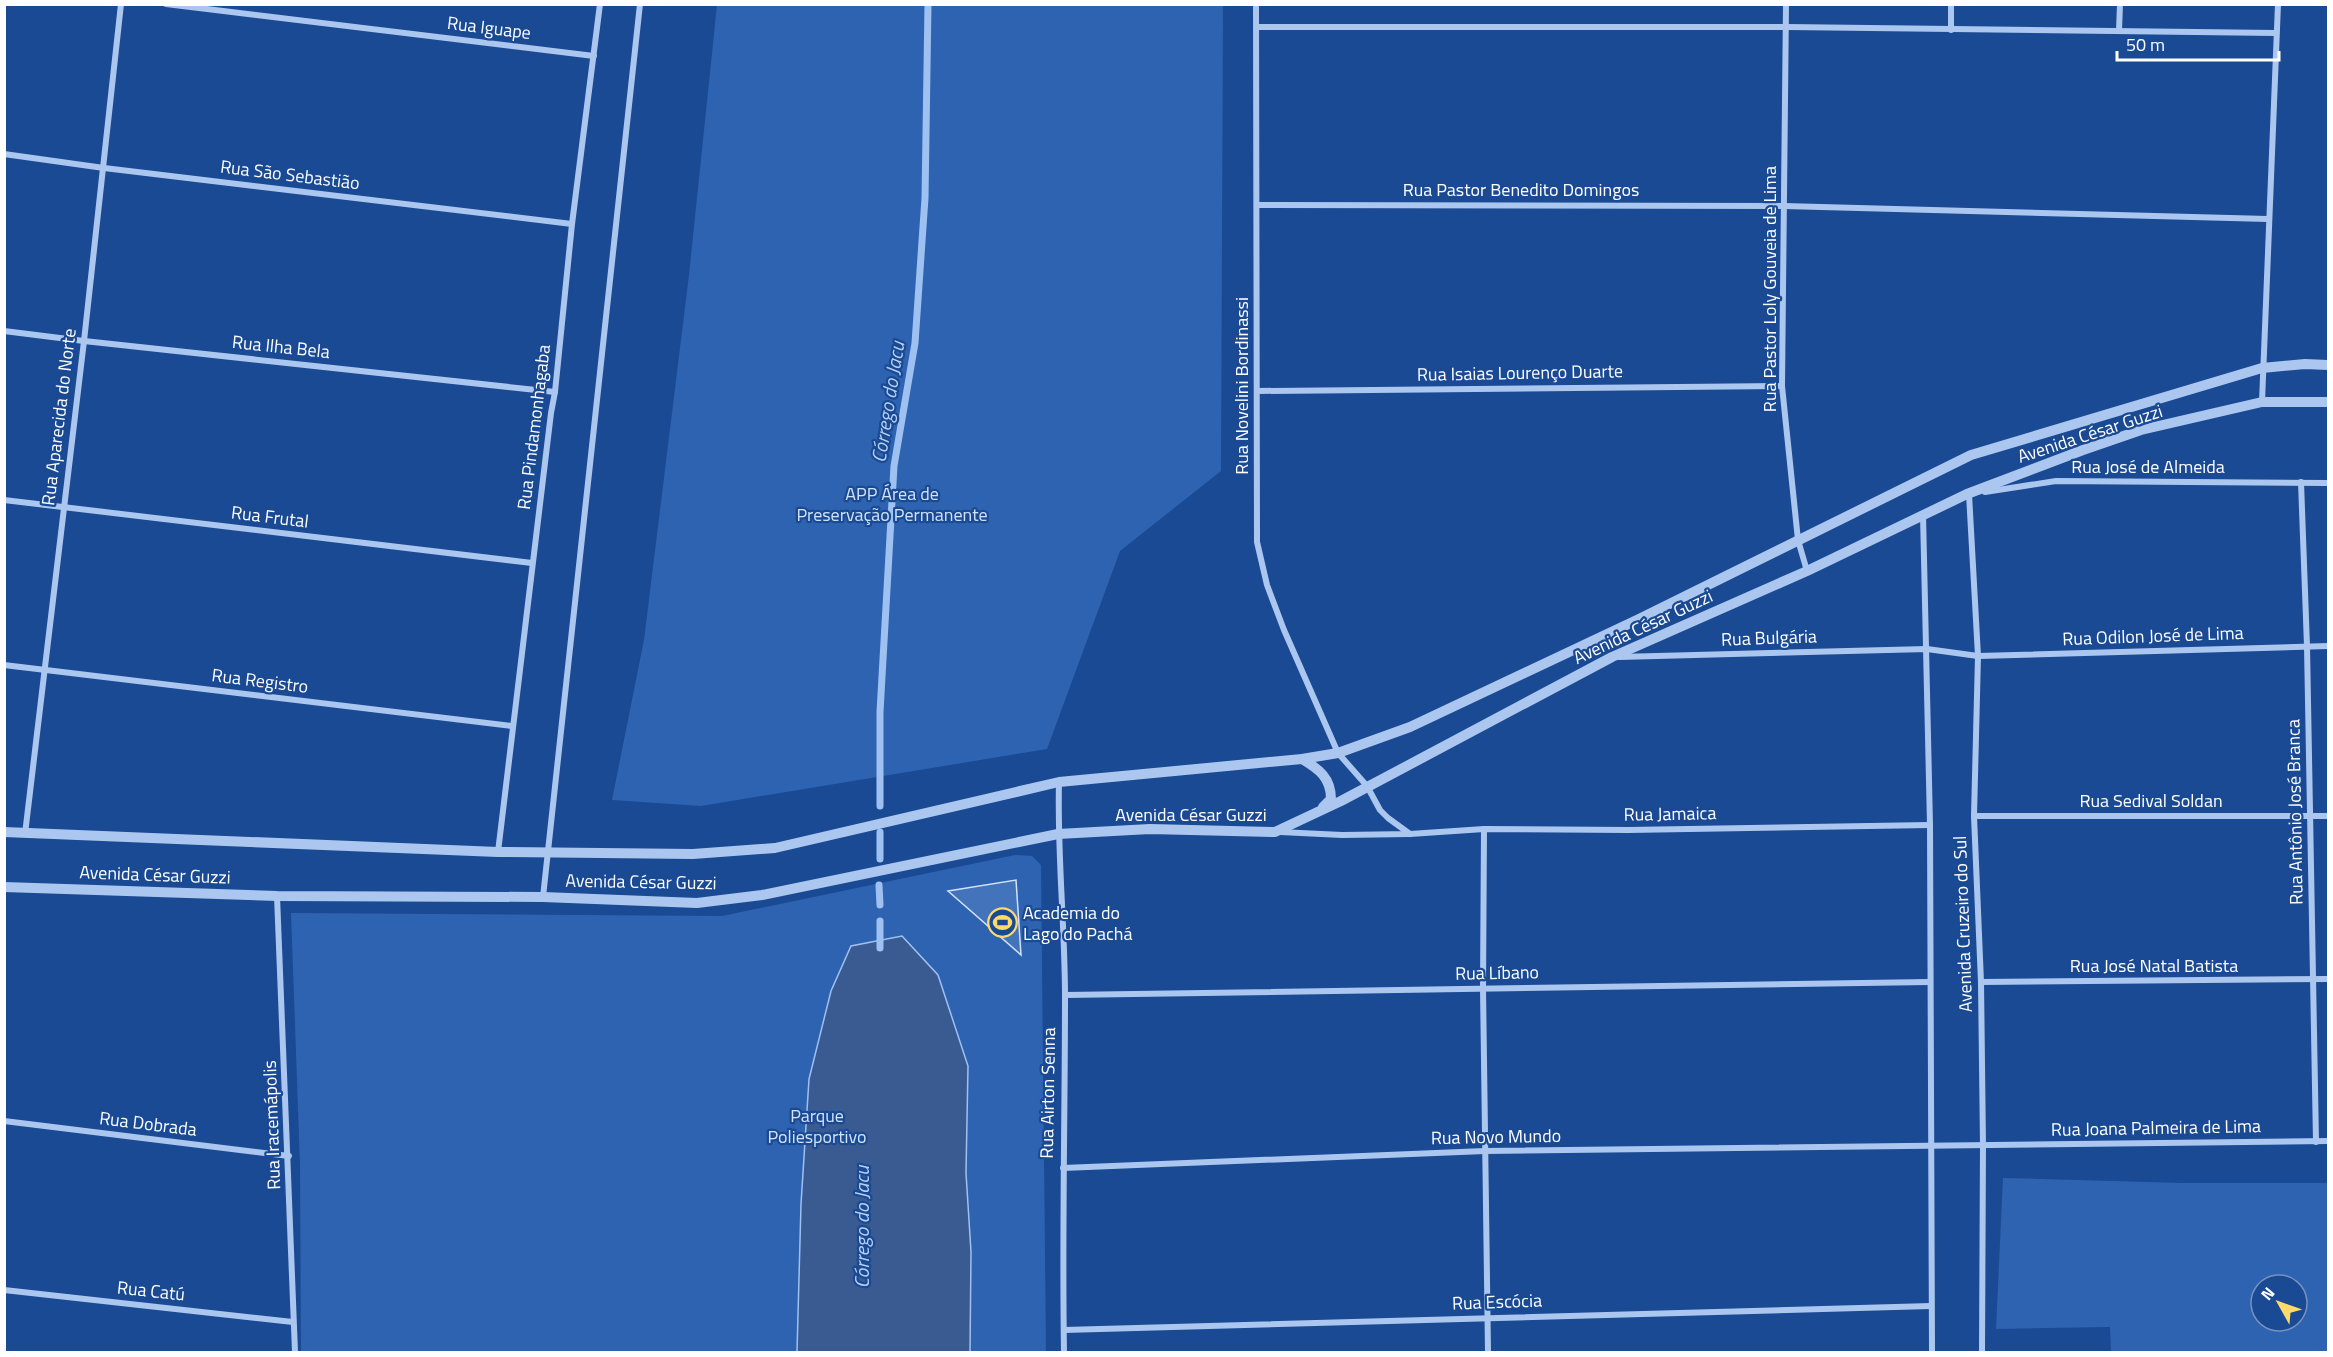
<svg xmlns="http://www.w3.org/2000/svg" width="2333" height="1357" font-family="'Titillium Web',sans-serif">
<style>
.green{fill:#2e63b2;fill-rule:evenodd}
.water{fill:#395b91;stroke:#9ec1f2;stroke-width:1.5}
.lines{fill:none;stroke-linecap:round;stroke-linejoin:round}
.stream{stroke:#9ec1f2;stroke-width:7}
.building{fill:#4373bb;stroke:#d2e3fb;stroke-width:1.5}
.minor{stroke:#abc7ef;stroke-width:6}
.tertiary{stroke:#abc7ef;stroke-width:10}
.labels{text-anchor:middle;stroke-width:4.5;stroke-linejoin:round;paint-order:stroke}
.street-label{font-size:18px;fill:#fff;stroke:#1a4a93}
.park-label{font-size:18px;fill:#d2e3fb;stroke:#1a4a93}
.poi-label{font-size:18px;fill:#fff;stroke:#1a4a93;text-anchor:start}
.water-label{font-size:20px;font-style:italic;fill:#b7d1f6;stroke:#1a4a93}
</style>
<rect width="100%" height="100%" fill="#1a4a93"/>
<g class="green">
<path d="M 717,5 L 1223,5 L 1221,471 L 1120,551 L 1047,749 L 701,806 L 612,800 L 644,640 L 689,275 Z"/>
<path d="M 1015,855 L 1032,856 L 1041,865 L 1046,1352 L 301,1352 L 300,1164 L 291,913 L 722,916 Z"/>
<path d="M 2003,1178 L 2182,1183 L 2328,1183 L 2328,1352 L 2111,1352 L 2110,1327 L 1996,1329 ZM 2261,1285 L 2297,1285 L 2297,1321 L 2261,1321 Z"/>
</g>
<path class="water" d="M 902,936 L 938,975 L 968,1066 L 966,1173 L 971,1252 L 970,1352 L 797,1352 L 801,1204 L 809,1079 L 831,991 L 851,946 Z"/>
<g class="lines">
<g class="stream">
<path d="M 880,806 L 880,712 L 894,466 L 915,343 L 925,198 L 928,4"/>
<path d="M 880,832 L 880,859"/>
<path d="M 879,885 L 880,905"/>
<path d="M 880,948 L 880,921"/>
</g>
</g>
<path class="building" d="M 1016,880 L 1021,955 L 948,891 Z"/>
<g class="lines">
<g class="minor">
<path d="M 166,4 L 594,56"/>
<path d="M 1256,4 L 1257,542 L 1267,585 L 1284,630 L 1338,753 L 1367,786 L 1380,810 L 1388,818 L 1410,834"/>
<path d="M 1786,4 L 1782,386 L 1798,540 L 1807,571"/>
<path d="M 1951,4 L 1951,30"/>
<path d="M 1256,27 L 1787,27 L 2276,33"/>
<path d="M 2119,31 L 2120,4"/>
<path d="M 4,154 L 104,168 L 572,224"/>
<path d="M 1258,205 L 1784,206 L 2268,219"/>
<path d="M 4,331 L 84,341 L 555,392"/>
<path d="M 1258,391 L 1782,386"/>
<path d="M 2262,402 L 2278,4"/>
<path d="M 2301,482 L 2307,646 L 2316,1142"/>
<path d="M 1985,492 L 2056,481 L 2328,483"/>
<path d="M 1969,494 L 1978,656 L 1974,816 L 1981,982 L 1983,1145 L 1982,1352"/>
<path d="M 4,500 L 532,563"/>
<path d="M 1923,514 L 1930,825 L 1932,1352"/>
<path d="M 1619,657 L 1927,649 L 1978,656 L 2328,646"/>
<path d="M 4,665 L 512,726"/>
<path d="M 1059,782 C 1057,854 1065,925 1065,997 C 1065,1115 1062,1234 1064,1352"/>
<path d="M 1974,816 L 2328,816"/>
<path d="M 1484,829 L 1483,988 L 1488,1352"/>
<path d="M 1280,832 L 1342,835 L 1410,834 L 1484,829 L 1628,830 L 1930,825"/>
<path d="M 25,834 L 84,341 L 121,4"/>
<path d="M 498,852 L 551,413 L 555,392 L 572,224 L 600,4"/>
<path d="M 277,896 L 295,1352"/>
<path d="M 543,897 L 640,4"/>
<path d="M 1981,982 L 2328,979"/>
<path d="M 1065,995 L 1929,982"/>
<path d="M 4,1121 L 289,1156"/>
<path d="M 1063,1168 L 1485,1151 L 2328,1141"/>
<path d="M 4,1290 L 293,1322"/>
<path d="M 1064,1330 L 1931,1306"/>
</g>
<g class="tertiary">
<path d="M 1302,759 C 1319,769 1331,778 1331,799 L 1323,807"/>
<path d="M 4,832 L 498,852 L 693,854 L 775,848 L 1059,782 L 1302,759 L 1338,753 L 1410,727 L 1639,619 L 1971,455 L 2262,368 L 2305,364 L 2328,365"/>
<path d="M 4,887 L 277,896 L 543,897 L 697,903 L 762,895 L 1058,834 L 1150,829 L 1275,832 L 1341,801 L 1612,657 L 1807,571 L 1967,494 L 2083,450 L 2141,430 L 2262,402 L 2328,402"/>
</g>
</g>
<defs>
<symbol id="stadium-ring" viewBox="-11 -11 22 22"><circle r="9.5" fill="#1a4a93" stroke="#ffda69" stroke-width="1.5"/><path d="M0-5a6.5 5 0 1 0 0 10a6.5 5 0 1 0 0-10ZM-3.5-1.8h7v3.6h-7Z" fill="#ffda69"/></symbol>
</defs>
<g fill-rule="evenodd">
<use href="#stadium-ring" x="986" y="906" width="33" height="33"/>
</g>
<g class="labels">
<g class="street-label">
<text transform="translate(489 28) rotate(7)" y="6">Rua Iguape</text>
<text transform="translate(290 175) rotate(7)" y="6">Rua São Sebastião</text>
<text x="1521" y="196">Rua Pastor Benedito Domingos</text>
<text transform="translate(1770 289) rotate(-90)" y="6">Rua Pastor Loly Gouveia de Lima</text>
<text transform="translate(281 347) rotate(6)" y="6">Rua Ilha Bela</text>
<text transform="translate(1520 373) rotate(-1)" y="6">Rua Isaias Lourenço Duarte</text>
<text transform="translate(1242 386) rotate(-90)" y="6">Rua Novelini Bordinassi</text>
<text transform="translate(59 417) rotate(-83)" y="6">Rua Aparecida do Norte</text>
<text transform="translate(534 427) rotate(-83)" y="6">Rua Pindamonhagaba</text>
<text transform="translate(2090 434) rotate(-18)" y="6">Avenida César Guzzi</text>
<text x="2148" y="473">Rua José de Almeida</text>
<text transform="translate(270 517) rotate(7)" y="6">Rua Frutal</text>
<text transform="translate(1643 627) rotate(-25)" y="6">Avenida César Guzzi</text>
<text transform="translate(2153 636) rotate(-2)" y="6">Rua Odilon José de Lima</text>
<text transform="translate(1769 638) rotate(-2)" y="6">Rua Bulgária</text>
<text transform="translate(260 681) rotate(7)" y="6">Rua Registro</text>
<text x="2151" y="807">Rua Sedival Soldan</text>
<text transform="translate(2295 812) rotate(-91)" y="6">Rua Antônio José Branca</text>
<text transform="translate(1670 814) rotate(-1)" y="6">Rua Jamaica</text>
<text x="1191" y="821">Avenida César Guzzi</text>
<text transform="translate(155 875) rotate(2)" y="6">Avenida César Guzzi</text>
<text transform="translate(641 882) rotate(1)" y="6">Avenida César Guzzi</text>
<text transform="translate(1963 924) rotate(-92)" y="6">Avenida Cruzeiro do Sul</text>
<text x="2154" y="972">Rua José Natal Batista</text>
<text transform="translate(1497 973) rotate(-1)" y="6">Rua Líbano</text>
<text transform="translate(1048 1093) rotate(-89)" y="6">Rua Airton Senna</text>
<text transform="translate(148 1124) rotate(7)" y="6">Rua Dobrada</text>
<text transform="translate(272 1125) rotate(-92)" y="6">Rua Iracemápolis</text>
<text transform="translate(2156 1128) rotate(-1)" y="6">Rua Joana Palmeira de Lima</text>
<text transform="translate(1496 1137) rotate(-1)" y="6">Rua Novo Mundo</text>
<text transform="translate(151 1291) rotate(6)" y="6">Rua Catú</text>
<text transform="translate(1497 1302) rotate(-2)" y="6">Rua Escócia</text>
</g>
<g class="park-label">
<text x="892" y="500">APP Área de<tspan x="892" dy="21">Preservação Permanente</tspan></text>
<text x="817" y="1122">Parque<tspan x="817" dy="21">Poliesportivo</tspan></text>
</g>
<g class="poi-label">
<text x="1023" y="919">Academia do<tspan x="1023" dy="21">Lago do Pachá</tspan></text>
</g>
<g class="water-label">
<text transform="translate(888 402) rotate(-81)" y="7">Córrego do Jacu</text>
<text transform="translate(862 1227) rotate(-90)" y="7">Córrego do Jacu</text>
</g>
</g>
<rect width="2333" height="1357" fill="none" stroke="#ffffff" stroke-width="12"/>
<g transform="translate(2279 1303) rotate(310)"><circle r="28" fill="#1a4a93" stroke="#7692be" stroke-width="1.5"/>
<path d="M0-4.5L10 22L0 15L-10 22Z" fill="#ffda69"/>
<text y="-9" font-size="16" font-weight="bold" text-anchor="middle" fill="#ffffff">N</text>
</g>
<path d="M2117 51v9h162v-9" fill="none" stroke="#ffffff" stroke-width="3"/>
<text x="2126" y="51" font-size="18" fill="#ffffff" stroke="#1a4a93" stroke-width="4.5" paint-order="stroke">50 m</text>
</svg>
